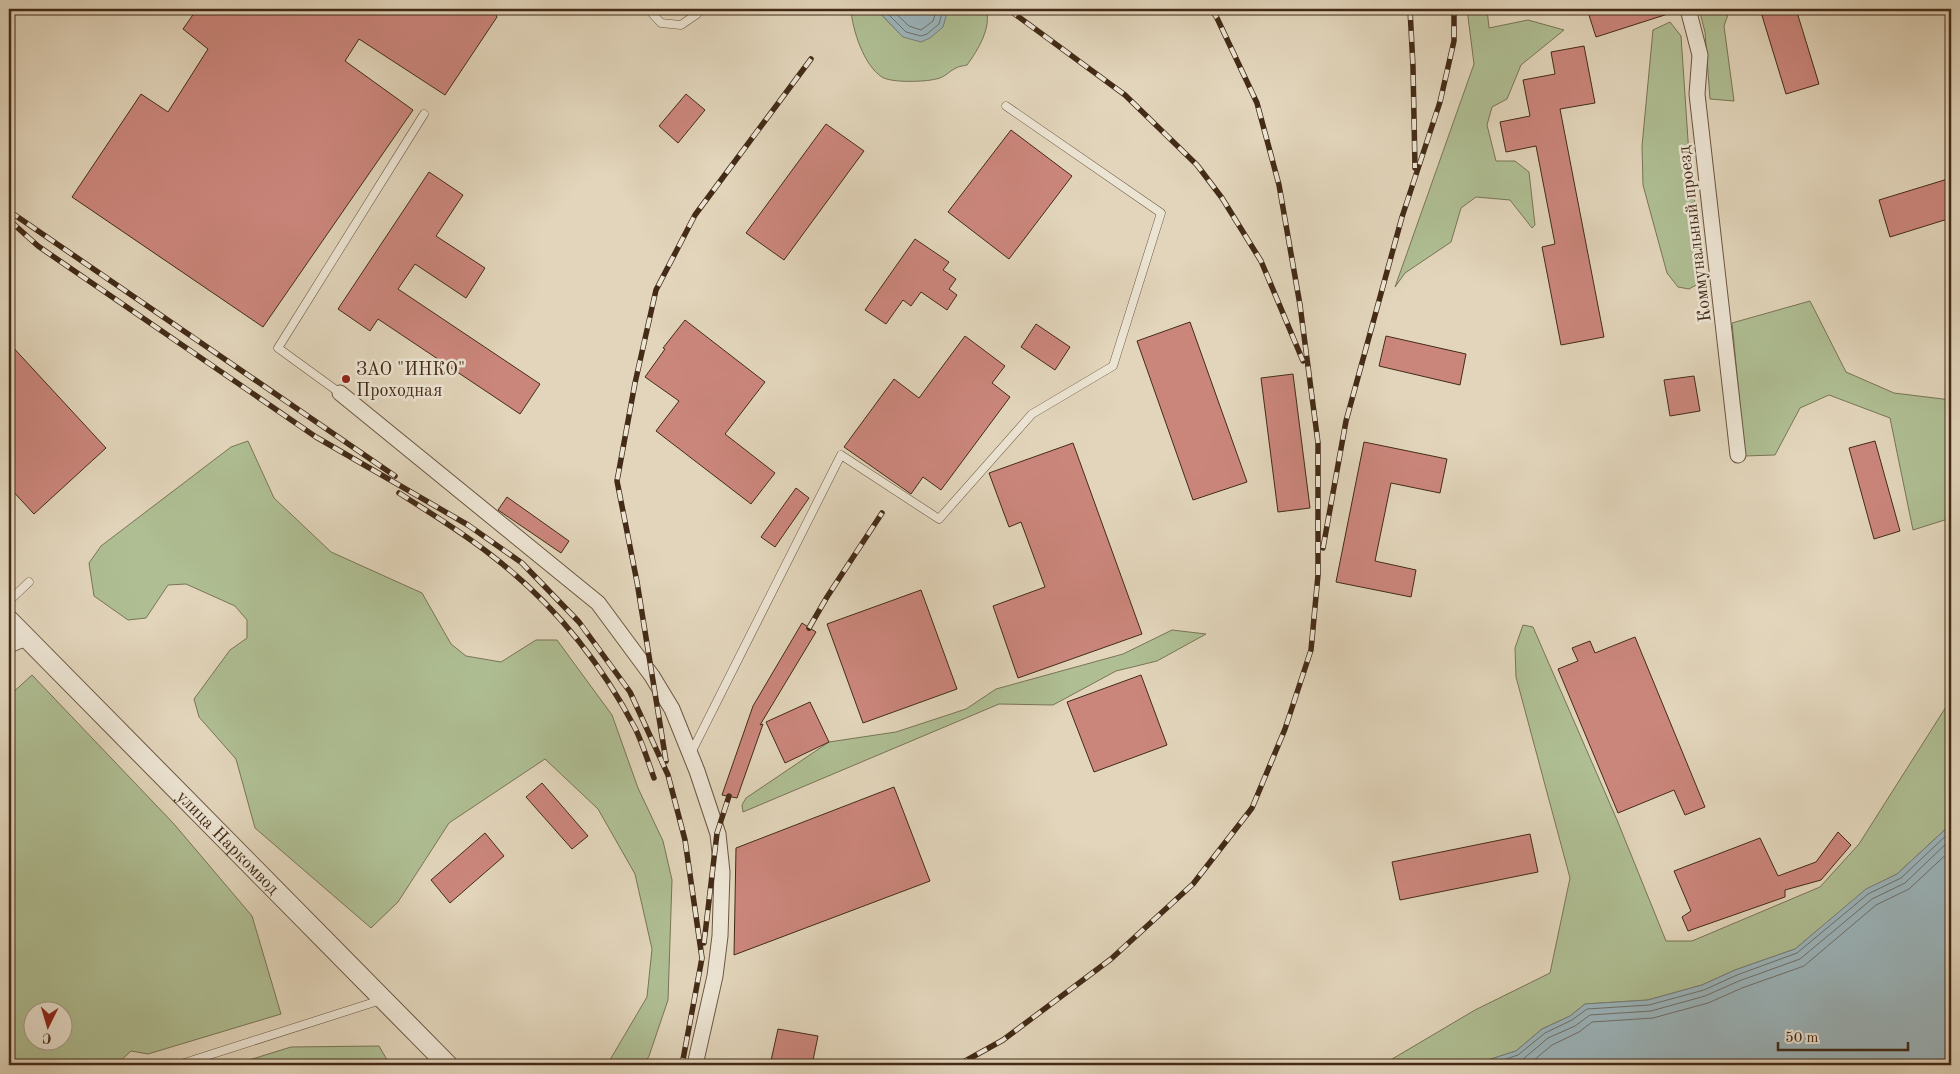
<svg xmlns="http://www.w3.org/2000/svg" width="1960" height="1074" font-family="'Old Standard TT',serif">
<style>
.green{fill:#afbe93;stroke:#797455;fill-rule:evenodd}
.water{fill:#9bb5bc;stroke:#787e7a}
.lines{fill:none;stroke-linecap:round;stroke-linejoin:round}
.shore{stroke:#6f706a;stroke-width:1}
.building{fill:#cb867c;stroke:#432b17}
.service-casing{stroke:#6b5640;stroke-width:9}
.minor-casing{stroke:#6b5640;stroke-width:17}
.tertiary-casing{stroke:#6b5640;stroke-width:21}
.service{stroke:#ece4d3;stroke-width:8}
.minor{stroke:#ece4d3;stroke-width:15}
.tertiary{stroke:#ece4d3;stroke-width:19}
.rail-casing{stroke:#432b17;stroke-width:5.5}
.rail{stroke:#ece4d3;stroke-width:4;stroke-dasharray:11;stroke-linecap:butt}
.poi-dot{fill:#8f2418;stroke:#ece4d3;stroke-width:2}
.labels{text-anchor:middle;stroke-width:5;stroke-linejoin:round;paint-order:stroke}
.street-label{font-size:18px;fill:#432b17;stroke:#ece4d3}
.poi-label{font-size:18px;fill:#432b17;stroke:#ece4d3;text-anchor:start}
</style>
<rect width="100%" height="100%" fill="#e2d5bb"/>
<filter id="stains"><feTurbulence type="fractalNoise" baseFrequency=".004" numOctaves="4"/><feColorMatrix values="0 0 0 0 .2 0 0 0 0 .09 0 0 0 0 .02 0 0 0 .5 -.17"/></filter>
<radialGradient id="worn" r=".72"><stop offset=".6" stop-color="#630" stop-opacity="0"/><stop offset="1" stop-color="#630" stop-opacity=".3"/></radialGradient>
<g class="green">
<path d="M 851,9 L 876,9 L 903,37 L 947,9 L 986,9 C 992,27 978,50 967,65 C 964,66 959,66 956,68 C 948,72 944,78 936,79 C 925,82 891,83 882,77 C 864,66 852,29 851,9 Z"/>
<path d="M 1467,9 L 1487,9 L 1489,28 L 1528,20 L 1564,30 L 1521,65 L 1507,99 L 1492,107 L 1487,125 L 1496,161 L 1515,161 L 1529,172 L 1535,225 L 1532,228 L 1510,200 L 1476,197 L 1461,208 L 1451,242 L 1405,273 L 1395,287 L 1474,64 Z"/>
<path d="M 1699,9 L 1730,9 L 1724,26 L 1734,101 L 1710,99 L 1705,32 Z"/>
<path d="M 1670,22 L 1681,36 L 1689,155 L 1703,269 L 1698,284 L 1689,289 L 1678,287 L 1667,273 L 1643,185 L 1642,146 L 1653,30 Z"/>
<path d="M 1810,301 L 1846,372 L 1894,393 L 1951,400 L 1951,518 L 1913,530 L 1890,418 L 1829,395 L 1800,408 L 1775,455 L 1745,456 L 1732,323 Z"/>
<path d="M 248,441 L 274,498 L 331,552 L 422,593 L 451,644 L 466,656 L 501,662 L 536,640 L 557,640 L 612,715 L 638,788 L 663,841 L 672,880 L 668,1000 L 649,1056 L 644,1065 L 607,1065 L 647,997 L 652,949 L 635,874 L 598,809 L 545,759 L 449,823 L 398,902 L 371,928 L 255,828 L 236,759 L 199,717 L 194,699 L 230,650 L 247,638 L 247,620 L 235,606 L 186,584 L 168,585 L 146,618 L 128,620 L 94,596 L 89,563 L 101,546 L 231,447 Z"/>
<path d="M 1523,625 L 1533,627 L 1617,820 L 1666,941 L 1692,941 L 1820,887 L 1859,844 L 1951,699 L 1951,824 L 1897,874 L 1866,890 L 1795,949 L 1735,970 L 1702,985 L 1648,1000 L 1585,1004 L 1570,1016 L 1542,1029 L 1516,1051 L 1472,1065 L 1382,1065 L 1475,1010 L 1550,973 L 1570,878 L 1516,677 L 1515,648 Z"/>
<path d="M 1172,630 L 1206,634 L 1157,661 L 1116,671 L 1053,705 L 999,704 L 743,812 L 742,805 L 746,798 L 829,742 L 896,732 L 966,709 L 996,689 L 1123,654 Z"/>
<path d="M 32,675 L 174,824 L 252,916 L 281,1014 L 148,1054 L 131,1051 L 116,1065 L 9,1065 L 9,696 ZM 32,1012 L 62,1012 L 62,1042 L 32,1042 Z"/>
<path d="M 379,1046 L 390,1065 L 233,1065 L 291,1047 Z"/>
</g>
<g class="water">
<path d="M 876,9 L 947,9 L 948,10 L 943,27 L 930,38 L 921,42 L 903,37 Z"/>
<path d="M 1951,824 L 1951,1065 L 1472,1065 L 1516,1051 L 1542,1029 L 1570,1016 L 1585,1004 L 1648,1000 L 1702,985 L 1735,970 L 1795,949 L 1866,889 L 1897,874 Z"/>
</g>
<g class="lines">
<g class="shore">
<path d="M 883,9 L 906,32 L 921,36 L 927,34 L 939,24 L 943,9"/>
<path d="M 891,9 L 909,26 L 921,30 L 933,21 L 937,9"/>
<path d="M 1488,1065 L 1518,1055 L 1545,1033 L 1572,1020 L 1587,1009 L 1649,1005 L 1704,990 L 1737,975 L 1797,953 L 1868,894 L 1901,878 L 1951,831"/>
<path d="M 1508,1065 L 1522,1060 L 1548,1038 L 1575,1026 L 1590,1015 L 1651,1011 L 1705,996 L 1739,981 L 1800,959 L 1872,899 L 1905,883 L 1951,839"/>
<path d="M 1528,1065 L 1552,1045 L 1579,1032 L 1592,1022 L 1653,1018 L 1708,1003 L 1742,988 L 1804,966 L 1876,905 L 1909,889 L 1951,850"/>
</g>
</g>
<g class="building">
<path d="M 197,9 L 493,9 L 497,17 L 445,95 L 359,39 L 345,61 L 413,110 L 263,327 L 72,197 L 141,94 L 168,112 L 208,49 L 183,29 Z"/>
<path d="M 1587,9 L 1674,9 L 1674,12 L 1596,37 Z"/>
<path d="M 1760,9 L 1796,9 L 1819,84 L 1786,94 Z"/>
<path d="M 1584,46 L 1595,103 L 1560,109 L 1604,337 L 1561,345 L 1542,247 L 1555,244 L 1536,146 L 1506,152 L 1500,122 L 1530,116 L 1523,80 L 1555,74 L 1551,52 Z"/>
<path d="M 686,94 L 705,110 L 678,143 L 659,126 Z"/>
<path d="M 826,124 L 864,151 L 784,260 L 746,233 Z"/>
<path d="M 1011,130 L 1072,176 L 1009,259 L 948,212 Z"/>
<path d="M 429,172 L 463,195 L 436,236 L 485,268 L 466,298 L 415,264 L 398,289 L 540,384 L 520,414 L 378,319 L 370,331 L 338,309 Z"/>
<path d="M 1951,178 L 1951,218 L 1890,237 L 1879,200 Z"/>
<path d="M 915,239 L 949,262 L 943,270 L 956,279 L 949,289 L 957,295 L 947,310 L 921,292 L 911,306 L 903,300 L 886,324 L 865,310 Z"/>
<path d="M 685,320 L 765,382 L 725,434 L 775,473 L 751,504 L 656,431 L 679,401 L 645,377 L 665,349 L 663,348 Z"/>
<path d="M 1190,322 L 1247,482 L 1193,500 L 1137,341 Z"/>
<path d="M 1036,324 L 1070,347 L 1055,370 L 1021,347 Z"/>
<path d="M 965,336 L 1005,366 L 992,383 L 1010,397 L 941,490 L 923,477 L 911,494 L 844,447 L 894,379 L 919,398 Z"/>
<path d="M 1386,336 L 1466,354 L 1460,385 L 1379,366 Z"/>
<path d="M 9,343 L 106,448 L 34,514 L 9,487 Z"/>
<path d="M 1293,374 L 1310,508 L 1278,512 L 1261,378 Z"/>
<path d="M 1694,376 L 1700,411 L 1670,416 L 1664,380 Z"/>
<path d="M 1875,441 L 1900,531 L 1874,539 L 1849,448 Z"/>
<path d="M 1364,442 L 1447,459 L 1440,493 L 1391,483 L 1375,561 L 1416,570 L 1411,597 L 1336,582 Z"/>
<path d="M 1073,443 L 1142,634 L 1018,678 L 993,606 L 1045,587 L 1021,522 L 1009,527 L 989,473 Z"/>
<path d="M 796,488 L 809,498 L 775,547 L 761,537 Z"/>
<path d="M 507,497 L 569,541 L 561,553 L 498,510 Z"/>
<path d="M 921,590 L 957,689 L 863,723 L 827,624 Z"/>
<path d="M 802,623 L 816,632 L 760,725 L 763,724 L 737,798 L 722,795 L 753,706 Z"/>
<path d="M 1635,637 L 1705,807 L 1685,815 L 1674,790 L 1618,813 L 1558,669 L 1578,661 L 1572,648 L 1590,641 L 1595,653 Z"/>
<path d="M 1141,675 L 1167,745 L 1094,772 L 1067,702 Z"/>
<path d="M 810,702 L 829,742 L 785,763 L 766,722 Z"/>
<path d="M 542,783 L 588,836 L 572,849 L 526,797 Z"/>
<path d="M 894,787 L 930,881 L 734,955 L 736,848 Z"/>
<path d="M 1838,832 L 1851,845 L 1821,880 L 1785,890 L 1785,897 L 1688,931 L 1682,917 L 1691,911 L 1674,871 L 1760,838 L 1778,876 L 1816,862 Z"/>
<path d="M 485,833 L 504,856 L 450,903 L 431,880 Z"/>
<path d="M 1530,834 L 1538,872 L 1400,900 L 1392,862 Z"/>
<path d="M 778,1029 L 818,1036 L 812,1065 L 770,1065 Z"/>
</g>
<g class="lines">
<defs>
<g id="service">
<path d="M 648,9 L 661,23 L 681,25 L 697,14 L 701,9"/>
<path d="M 340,393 L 278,348 L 424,114"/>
<path d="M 9,601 L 29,582"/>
<path d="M 691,753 L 841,455 L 939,519 L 1032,414 L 1113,366 L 1161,213 L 1006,106"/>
<path d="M 178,1065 L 381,1000"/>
</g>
<g id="minor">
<path d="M 1688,9 L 1700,55 L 1697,94 L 1738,455"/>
<path d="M 340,393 L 598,603 L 652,676 L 672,709 L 697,771 L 718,834 L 722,872 L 720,936 L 715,976 L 695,1065"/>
<path d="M 9,645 L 26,638"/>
</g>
<g id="tertiary">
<path id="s1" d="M 9,620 L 448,1065"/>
</g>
</defs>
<use href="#service" class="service-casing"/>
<use href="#minor" class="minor-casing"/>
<use href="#tertiary" class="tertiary-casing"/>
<use href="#service" class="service"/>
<use href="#minor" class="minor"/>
<use href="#tertiary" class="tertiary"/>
<defs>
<g id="rail">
<path d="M 1008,9 L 1125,95 L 1197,165 L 1222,198 L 1261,261 L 1303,361"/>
<path d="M 1410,9 L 1413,67 L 1415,168"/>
<path d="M 9,211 L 395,476"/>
<path d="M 9,220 L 38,246 L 316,437 L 468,525 L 522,563 L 579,622 L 630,692 L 668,775 L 685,840 L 702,958 L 682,1065"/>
<path d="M 399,493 C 430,513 462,532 491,555 C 551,601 600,661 635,728 C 643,744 648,762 654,778"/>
<path d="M 1323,548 L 1346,421 L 1402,217 L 1440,102 L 1454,41 L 1454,9"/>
<path d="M 809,628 L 827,597 L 882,513"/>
<path d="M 666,761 L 637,582 L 617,481 L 635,383 L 656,290 L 695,215 L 811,59"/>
<path d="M 704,943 L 717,833 L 729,796"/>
<path d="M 958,1065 L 1003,1040 L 1111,959 L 1193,884 L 1252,808 L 1285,729 L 1311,650 L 1318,575 L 1318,443 L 1300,305 L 1279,185 L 1257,103 L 1217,18 L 1211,9"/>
</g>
</defs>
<use href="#rail" class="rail-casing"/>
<use href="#rail" class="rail"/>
</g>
<circle class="poi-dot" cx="346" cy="379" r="5"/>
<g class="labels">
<g class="street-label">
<text transform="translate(1694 234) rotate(-97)" y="6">Коммунальный проезд</text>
<text dy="6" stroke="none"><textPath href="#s1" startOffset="312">улица Наркомвод</textPath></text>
</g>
<g class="poi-label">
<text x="356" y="375">ЗАО "ИНКО"<tspan x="356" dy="21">Проходная</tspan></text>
</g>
</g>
<rect width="1960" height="1074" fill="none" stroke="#e2d5bb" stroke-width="30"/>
<rect x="10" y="10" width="1940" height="1054" fill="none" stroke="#432b17" stroke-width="2.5"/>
<rect x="15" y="15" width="1930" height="1044" fill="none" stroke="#432b17"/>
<g transform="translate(48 1026) rotate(185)"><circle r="24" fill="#ece4d3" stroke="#a89a88"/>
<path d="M0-4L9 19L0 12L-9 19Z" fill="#8f2418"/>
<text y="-8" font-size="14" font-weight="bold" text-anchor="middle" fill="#432b17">С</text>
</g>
<path d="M1778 1042v8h130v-8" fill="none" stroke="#432b17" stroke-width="2.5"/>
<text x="1785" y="1042" font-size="15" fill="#432b17" stroke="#ece4d3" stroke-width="4" paint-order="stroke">50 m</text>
<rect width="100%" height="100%" filter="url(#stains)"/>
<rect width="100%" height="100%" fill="url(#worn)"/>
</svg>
